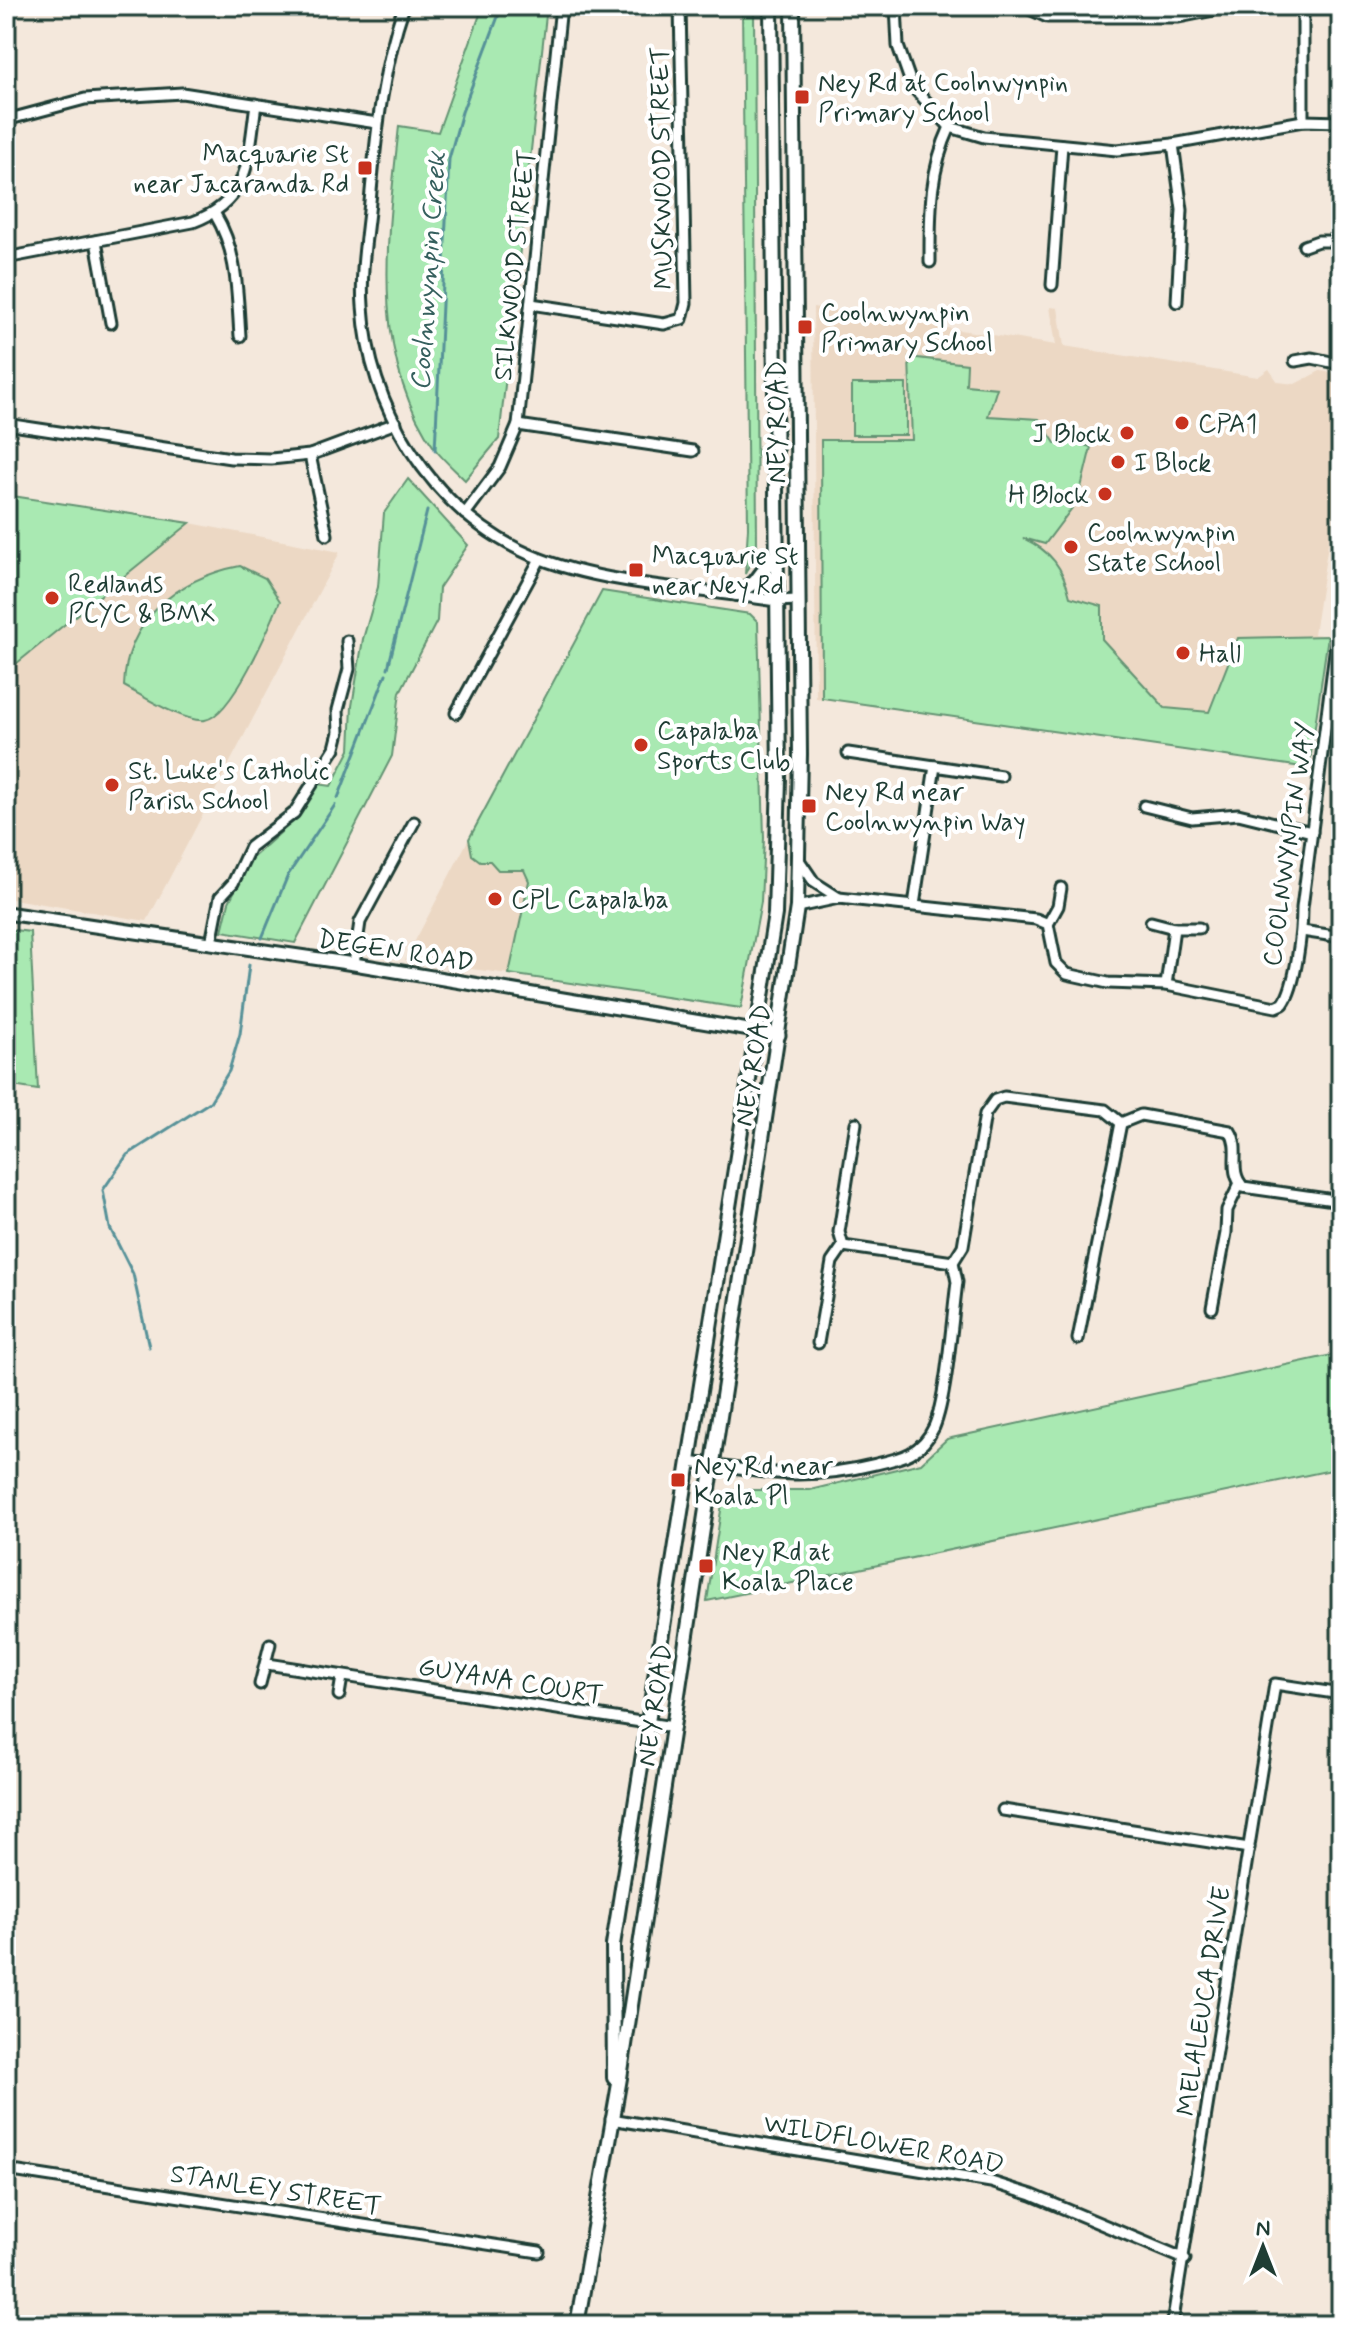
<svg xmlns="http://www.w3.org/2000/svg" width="1347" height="2331" font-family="Mynerve,sans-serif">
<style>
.built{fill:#ecd8c4}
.green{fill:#a9e9b2;stroke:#649373;stroke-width:2}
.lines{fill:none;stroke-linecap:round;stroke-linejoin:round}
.stream{stroke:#569198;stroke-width:3}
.minor-casing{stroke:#1f3d34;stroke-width:15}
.tertiary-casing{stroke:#1f3d34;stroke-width:17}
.secondary-casing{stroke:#1f3d34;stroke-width:18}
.minor{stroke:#fff;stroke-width:9}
.tertiary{stroke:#fff;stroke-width:11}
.secondary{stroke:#fff;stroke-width:12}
.poi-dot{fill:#c8321e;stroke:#fff;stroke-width:3}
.labels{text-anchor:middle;stroke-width:8;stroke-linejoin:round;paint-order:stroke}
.poi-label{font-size:26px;fill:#1f3d34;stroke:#fff;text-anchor:start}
.street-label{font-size:26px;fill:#1f3d34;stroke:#fff}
.water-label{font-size:28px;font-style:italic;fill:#36605e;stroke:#fff}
</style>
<rect width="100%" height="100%" fill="#f4e8dc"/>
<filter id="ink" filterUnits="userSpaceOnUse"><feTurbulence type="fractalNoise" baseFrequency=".0125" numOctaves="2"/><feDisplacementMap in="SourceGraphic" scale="16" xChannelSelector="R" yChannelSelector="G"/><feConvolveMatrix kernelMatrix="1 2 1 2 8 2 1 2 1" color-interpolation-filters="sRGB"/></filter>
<g filter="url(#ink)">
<g class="built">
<path d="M 813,307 L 1056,345 L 1050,307 L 1058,308 L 1064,346 L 1258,377 L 1269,369 L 1278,382 L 1295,384 L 1320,371 L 1341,374 L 1341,460 L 1314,634 L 1328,636 L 1309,768 L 816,698 Z"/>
<path d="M 190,523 L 340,552 L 147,921 L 6,898 L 6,672 Z"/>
<path d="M 494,791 L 571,805 L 509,974 L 405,960 Z"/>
</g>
<g class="green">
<path d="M 483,6 L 547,6 L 499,439 L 465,480 C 455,470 443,460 435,449 C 368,355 388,233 399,126 L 438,132 Z"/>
<path d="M 742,6 L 754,6 L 757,548 L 745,574 L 748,528 Z"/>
<path d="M 909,357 L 967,364 L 966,385 L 997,388 L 988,416 L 1039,419 L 1055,443 L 1069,441 L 1091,447 L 1078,500 L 1045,544 L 1023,538 C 1051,551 1063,567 1070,597 L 1102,606 L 1102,639 L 1165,708 L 1209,712 L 1238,638 L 1328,636 L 1309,768 L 822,698 L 821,440 L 912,440 Z"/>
<rect x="852" y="384" width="54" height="51"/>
<path d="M 408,479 L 468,545 L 439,588 L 437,621 L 400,692 L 392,756 L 295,943 L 222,931 L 229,902 L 251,859 L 300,815 L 318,784 L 331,786 L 350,750 L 352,706 L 363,639 L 378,587 L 384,513 Z"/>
<path d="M 6,495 L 190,523 L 6,672 Z"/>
<path d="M 240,566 L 265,578 L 280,601 C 270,626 232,716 205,720 C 185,723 143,696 124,686 C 126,620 178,578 240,566 Z"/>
<path d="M 602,591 L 750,614 L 758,622 L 764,838 L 761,902 L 741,1008 L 509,974 L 529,881 L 524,870 L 498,870 L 490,861 L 480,861 L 472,855 L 469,839 Z"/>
<path d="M 6,929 L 30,932 L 38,1090 L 6,1085 Z"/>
<path d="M 1341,1353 L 1341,1468 L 707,1601 L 722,1504 L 730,1490 L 810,1490 L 921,1463 L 947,1439 Z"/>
</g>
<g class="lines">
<g class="stream">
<path d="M 435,450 L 449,159 L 462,112 L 502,6"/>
<path d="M 388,668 L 427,511"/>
<path d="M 338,798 L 386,674"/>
<path d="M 262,938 L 288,875 L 335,805"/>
<path d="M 149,1347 L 133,1274 L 110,1228 L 103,1190 L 127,1155 L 210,1102 L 229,1071 L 240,1034 L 249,965"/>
</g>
<defs>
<g id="minor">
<path d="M 404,6 C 383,67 377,127 371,191 C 368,229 360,268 363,306 C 369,406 429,505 520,550 C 591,585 697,588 776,601 L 798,600"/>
<path d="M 896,6 L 898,46 L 912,86 L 950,127 L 984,137 L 1117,150 L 1173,144 L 1303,121 L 1341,122"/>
<path d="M 1303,6 L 1303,121"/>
<path d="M 1027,8 L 1047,17 L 1179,17 L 1234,6"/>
<path d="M 6,120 L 85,99 L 182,93 L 377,123"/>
<path d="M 1173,144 L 1182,210 L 1177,302"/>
<path d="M 215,214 C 238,252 237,293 240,336"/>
<path d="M 96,241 L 111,323"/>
<path d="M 1304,246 L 1318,241 L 1341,241"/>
<path d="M 6,258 L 193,222 C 251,201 248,158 256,104"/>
<path d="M 930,262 C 930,213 929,172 950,127"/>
<path d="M 1052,285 L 1062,145"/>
<path d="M 531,304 L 664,324 L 682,319 L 686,303 L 680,6"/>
<path d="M 1295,361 L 1312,358 L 1341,364"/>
<path d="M 6,424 L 231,458 L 271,459 L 310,455 L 396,423"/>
<path d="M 518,425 L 693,451"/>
<path d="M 310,455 L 327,535"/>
<path d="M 465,514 L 500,467 L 518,425 L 561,6"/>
<path d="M 456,713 L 540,559"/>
<path d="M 848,753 L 1001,776"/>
<path d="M 1144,806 L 1192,818 L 1238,814 L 1312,832"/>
<path d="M 799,860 L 814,882 L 839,898"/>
<path d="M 914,905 L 935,766"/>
<path d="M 797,907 L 839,898 L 1036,919 L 1048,924 L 1056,963 L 1067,974 L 1108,983 L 1166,985 L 1276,1007 L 1283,1004 C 1296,987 1302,930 1302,908 L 1341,606"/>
<path d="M 1151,922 L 1174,928 L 1199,928"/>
<path d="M 1048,924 L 1058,906 L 1061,888"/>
<path d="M 1302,931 L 1341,937"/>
<path d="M 211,943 L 220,897 L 233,883 L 250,847 L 294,813 L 335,748 L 339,732 L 338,710 L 349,669 L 347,641"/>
<path d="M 354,964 L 360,922 L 414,822"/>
<path d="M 1166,985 L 1174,928"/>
<path d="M 856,1123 L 839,1232 L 843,1246 L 953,1262"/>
<path d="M 1212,1308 L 1226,1233 L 1227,1210 L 1240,1183"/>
<path d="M 1078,1339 L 1121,1123"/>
<path d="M 818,1343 L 832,1262 L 843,1246"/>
<path d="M 689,1462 C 762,1472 803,1482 876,1464 C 903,1458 922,1453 934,1427 C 947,1396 952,1319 957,1282 L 953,1262 L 963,1246 L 985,1114 L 995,1100 L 1004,1097 L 1105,1110 L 1121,1123 L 1141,1115 L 1230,1131 C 1242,1150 1227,1169 1243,1187 L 1341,1201"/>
<path d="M 267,1664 L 673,1727"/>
<path d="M 260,1684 L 270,1644"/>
<path d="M 339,1695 L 342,1677"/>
<path d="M 1003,1810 L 1249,1848"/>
<path d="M 611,2119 L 991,2182 L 1032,2195 L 1185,2259"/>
<path d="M 6,2170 L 539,2252"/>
<path d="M 1172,2325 L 1275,1684 L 1341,1694"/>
</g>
<path id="tertiary" d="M 6,913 L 354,964 L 779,1035"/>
<g id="secondary">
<path d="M 736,594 L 755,582 L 776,554"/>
<path d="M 614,2078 L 613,1945 L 775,914 L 779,779 L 771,6"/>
<path d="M 577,2325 L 620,2078 L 797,907 L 800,754 L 793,6"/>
</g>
</defs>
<use href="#minor" class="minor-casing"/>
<use href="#tertiary" class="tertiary-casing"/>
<use href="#secondary" class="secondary-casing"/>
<use href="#minor" class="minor"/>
<use href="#tertiary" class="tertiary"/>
<use href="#secondary" class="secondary"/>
</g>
</g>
<g class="poi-dot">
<rect x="794" y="89" width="16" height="16" rx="4"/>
<rect x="357" y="160" width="16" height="16" rx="4"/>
<rect x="797" y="319" width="16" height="16" rx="4"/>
<circle cx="1182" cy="423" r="8"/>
<circle cx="1127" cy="433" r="8"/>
<circle cx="1118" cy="462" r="8"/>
<circle cx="1105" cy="494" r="8"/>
<circle cx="1071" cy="547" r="8"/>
<rect x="628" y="562" width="16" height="16" rx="4"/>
<circle cx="52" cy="598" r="8"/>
<circle cx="1183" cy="653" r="8"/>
<circle cx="641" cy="745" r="8"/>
<circle cx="112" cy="785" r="8"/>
<rect x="801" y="798" width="16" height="16" rx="4"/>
<circle cx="495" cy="899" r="8"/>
<rect x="670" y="1472" width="16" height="16" rx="4"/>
<rect x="698" y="1558" width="16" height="16" rx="4"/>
</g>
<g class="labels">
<g class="poi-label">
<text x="818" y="91">Ney Rd at Coolnwynpin<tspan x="818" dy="30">Primary School</tspan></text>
<text x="349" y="162" text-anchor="end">Macquarie St<tspan x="349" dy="30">near Jacaranda Rd</tspan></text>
<text x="821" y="321">Coolnwynpin<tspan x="821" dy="30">Primary School</tspan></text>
<text x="1198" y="432">CPA1</text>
<text x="1111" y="442" text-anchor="end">J Block</text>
<text x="1134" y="471">I Block</text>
<text x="1089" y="503" text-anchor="end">H Block</text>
<text x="1087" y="541">Coolnwynpin<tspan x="1087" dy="30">State School</tspan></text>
<text x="652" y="564">Macquarie St<tspan x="652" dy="30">near Ney Rd</tspan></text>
<text x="68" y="592">Redlands<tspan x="68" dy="30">PCYC &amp; BMX</tspan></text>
<text x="1199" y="662">Hall</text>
<text x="657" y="739">Capalaba<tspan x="657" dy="30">Sports Club</tspan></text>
<text x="128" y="779">St. Luke's Catholic<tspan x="128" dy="30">Parish School</tspan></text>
<text x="825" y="800">Ney Rd near<tspan x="825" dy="30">Coolnwynpin Way</tspan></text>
<text x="511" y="908">CPL Capalaba</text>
<text x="694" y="1474">Ney Rd near<tspan x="694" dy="30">Koala Pl</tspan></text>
<text x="722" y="1560">Ney Rd at<tspan x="722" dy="30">Koala Place</tspan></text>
</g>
<g class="street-label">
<text transform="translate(661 168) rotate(-91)" y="9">MUSKWOOD STREET</text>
<text transform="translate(514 265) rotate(-84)" y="9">SILKWOOD STREET</text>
<text transform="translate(776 422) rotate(-90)" y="9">NEY ROAD</text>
<text transform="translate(1288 844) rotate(-82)" y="9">COOLNWYNPIN WAY</text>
<text transform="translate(396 950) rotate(9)" y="9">DEGEN ROAD</text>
<text transform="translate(752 1065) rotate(-81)" y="9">NEY ROAD</text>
<text transform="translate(511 1680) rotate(9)" y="9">GUYANA COURT</text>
<text transform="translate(654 1705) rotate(-82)" y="9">NEY ROAD</text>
<text transform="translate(1203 2001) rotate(-81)" y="9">MELALEUCA DRIVE</text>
<text transform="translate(884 2143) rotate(10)" y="9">WILDFLOWER ROAD</text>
<text transform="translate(276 2189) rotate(9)" y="9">STANLEY STREET</text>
</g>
<g class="water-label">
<text transform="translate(427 271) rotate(-86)" y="10">Coolnwynpin Creek</text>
</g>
</g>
<rect width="1347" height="2331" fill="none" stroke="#fff" stroke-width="32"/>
<rect x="16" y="16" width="1315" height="2299" fill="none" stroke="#1f3d34" stroke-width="3" filter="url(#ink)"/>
<g transform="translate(1263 2247)" stroke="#ffffff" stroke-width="6" paint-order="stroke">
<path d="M0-6L14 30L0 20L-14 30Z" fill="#1f3d34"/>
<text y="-12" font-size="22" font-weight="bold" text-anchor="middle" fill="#1f3d34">N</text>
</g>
</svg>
